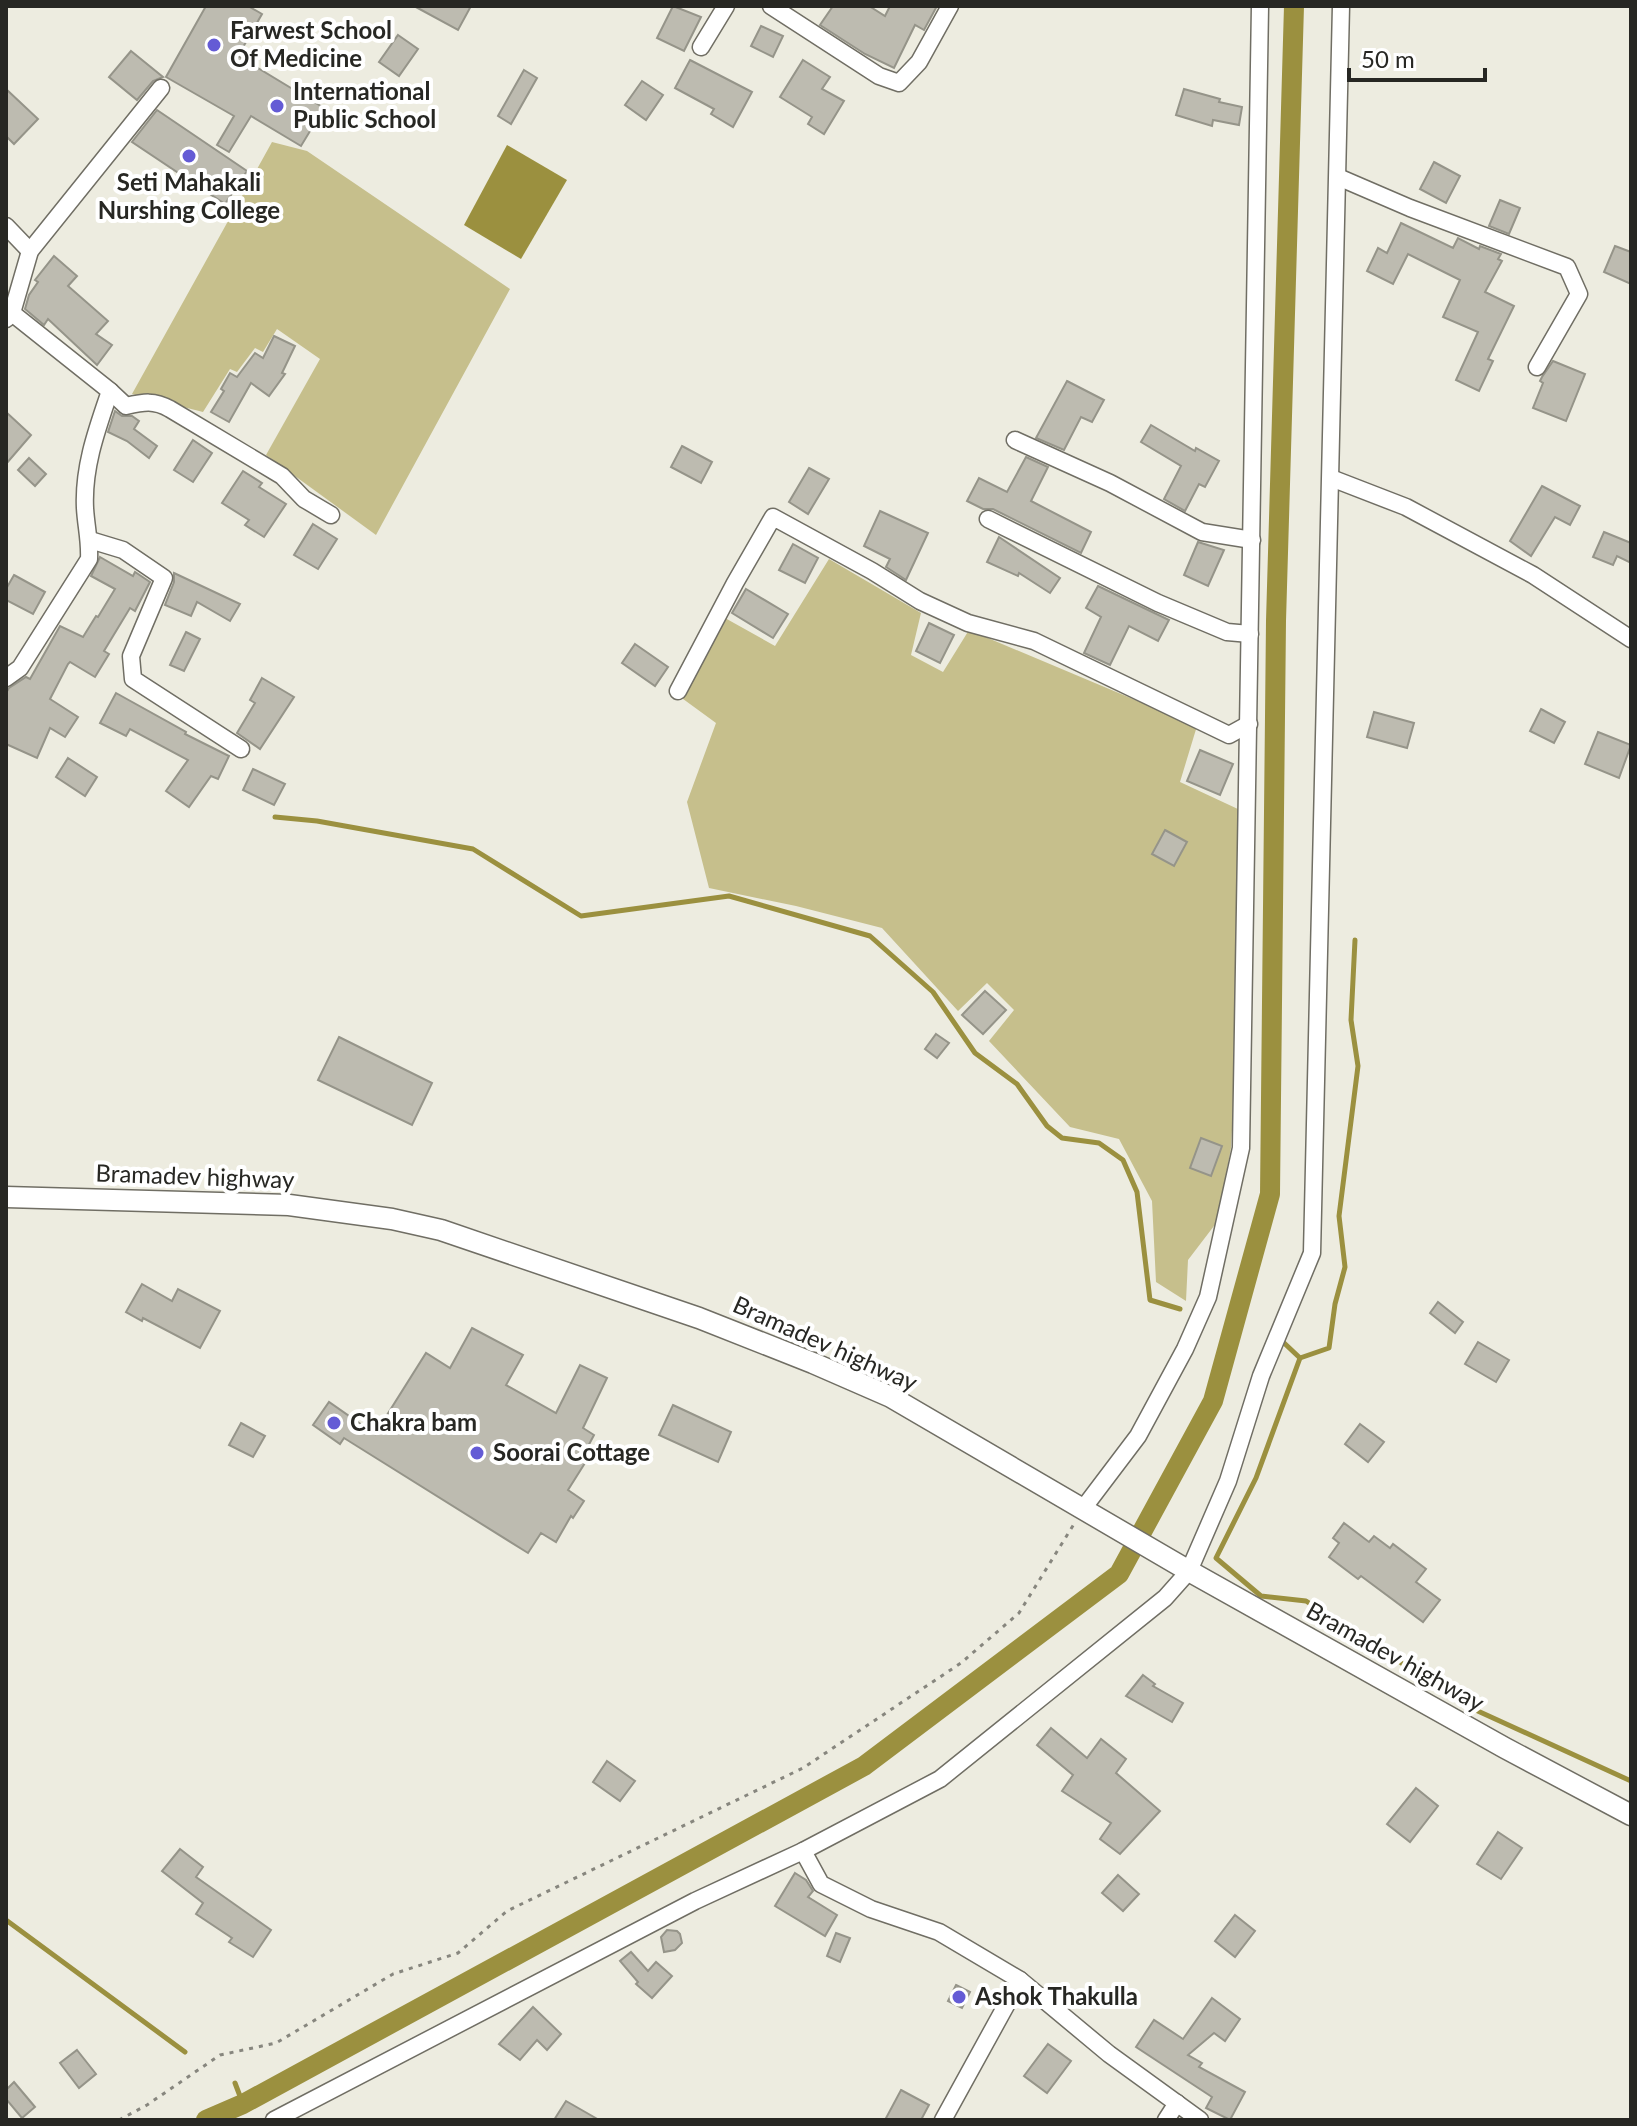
<svg xmlns="http://www.w3.org/2000/svg" width="1637" height="2126" font-family="Lato,sans-serif">
<style>
.green{fill:#c6bf8c}
.water{fill:#9b903f}
.lines{fill:none;stroke-linecap:round;stroke-linejoin:round}
.stream{stroke:#9b903f;stroke-width:5}
.canal{stroke:#9b903f;stroke-width:20}
.building{fill:#bdbbb0;stroke:#959489;stroke-width:2}
.minor-casing{stroke:#706e64;stroke-width:19}
.tertiary-casing{stroke:#706e64;stroke-width:23}
.path{stroke:#87867e;stroke-width:3;stroke-dasharray:4 6;stroke-linecap:butt}
.minor{stroke:#fff;stroke-width:16}
.tertiary{stroke:#fff;stroke-width:20}
.poi-dot{fill:#645bd5;stroke:#fff;stroke-width:3}
.labels{text-anchor:middle;stroke-width:8;stroke-linejoin:round;paint-order:stroke}
.poi-label{font-size:24px;font-weight:bold;fill:#272723;stroke:#fff;text-anchor:start}
.street-label{font-size:24px;fill:#272723;stroke:#fff}
</style>
<rect width="100%" height="100%" fill="#edece0"/>
<g class="green">
<path d="M 272,142 L 307,151 L 510,289 L 376,535 L 266,455 L 320,359 L 277,329 L 263,352 L 255,348 L 237,372 L 230,369 L 203,412 L 132,394 Z"/>
<path d="M 829,559 L 921,613 L 911,655 L 943,672 L 969,630 L 1197,726 L 1180,782 L 1240,810 L 1238,1022 L 1231,1148 L 1217,1222 L 1188,1260 L 1186,1301 L 1156,1282 L 1152,1201 L 1119,1139 L 1070,1127 L 989,1041 L 1014,1010 L 987,983 L 958,1011 L 882,928 L 796,906 L 709,888 L 687,802 L 716,723 L 679,696 L 725,618 L 775,646 Z"/>
</g>
<path class="water" d="M 507,145 L 567,180 L 521,259 L 464,225 Z"/>
<g class="lines">
<g class="stream">
<path d="M 275,817 L 317,821 L 473,849 L 581,916 L 729,896 L 870,936 L 933,992 L 975,1053 L 1017,1084 L 1047,1126 L 1062,1138 L 1099,1143 L 1123,1160 L 1137,1192 L 1150,1300 L 1180,1309"/>
<path d="M 1283,1342 L 1300,1358 L 1329,1348 L 1335,1304 L 1345,1267 L 1339,1216 L 1358,1066 L 1351,1020 L 1355,940"/>
<path d="M 1300,1358 L 1256,1478 L 1216,1558 L 1261,1596 L 1306,1601 L 1469,1707 L 1631,1781"/>
<path d="M 6,1920 L 185,2052"/>
<path d="M 235,2083 L 243,2104"/>
</g>
<path class="canal" d="M 206,2120 L 243,2104 L 864,1766 L 1119,1574 L 1213,1401 L 1270,1194 L 1276,621 L 1294,6"/>
</g>
<g class="building">
<path d="M 206,6 L 248,6 L 262,14 L 238,56 L 324,108 L 301,146 L 251,116 L 229,152 L 217,145 L 234,116 L 166,77 Z"/>
<path d="M 414,6 L 471,6 L 458,30 Z"/>
<path d="M 673,6 L 701,17 L 684,51 L 657,38 Z"/>
<path d="M 833,6 L 869,6 L 885,16 L 890,6 L 937,6 L 924,30 L 915,25 L 894,68 L 865,54 L 820,25 Z"/>
<path d="M 761,26 L 783,36 L 773,57 L 751,46 Z"/>
<path d="M 398,35 L 418,49 L 399,76 L 379,62 Z"/>
<path d="M 131,51 L 163,77 L 153,81 L 137,100 L 109,77 Z"/>
<path d="M 690,60 L 752,92 L 733,127 L 711,114 L 714,109 L 675,88 Z"/>
<path d="M 803,60 L 830,77 L 822,89 L 844,101 L 824,134 L 808,124 L 812,117 L 780,97 Z"/>
<path d="M 524,70 L 537,78 L 511,124 L 498,116 Z"/>
<path d="M 642,81 L 663,95 L 646,120 L 625,105 Z"/>
<path d="M 6,89 L 38,119 L 14,144 L 6,136 Z"/>
<path d="M 1184,89 L 1220,99 L 1219,102 L 1242,107 L 1239,125 L 1213,120 L 1212,126 L 1176,115 Z"/>
<path d="M 157,110 L 247,171 L 225,204 L 132,142 Z"/>
<path d="M 1434,162 L 1460,176 L 1446,203 L 1420,189 Z"/>
<path d="M 1500,200 L 1520,208 L 1509,234 L 1489,226 Z"/>
<path d="M 1401,223 L 1453,248 L 1458,238 L 1479,249 L 1480,246 L 1501,254 L 1498,259 L 1502,261 L 1485,292 L 1514,306 L 1488,359 L 1493,361 L 1479,391 L 1456,380 L 1478,332 L 1443,317 L 1460,280 L 1408,254 L 1393,284 L 1367,271 L 1378,248 L 1387,253 Z"/>
<path d="M 1615,246 L 1631,252 L 1631,284 L 1604,272 Z"/>
<path d="M 54,256 L 77,276 L 68,286 L 108,321 L 96,334 L 112,345 L 97,365 L 48,319 L 44,325 L 25,309 L 29,295 L 38,282 L 35,280 Z"/>
<path d="M 274,336 L 295,346 L 282,373 L 285,374 L 269,396 L 251,383 L 229,422 L 211,412 L 224,391 L 221,389 L 230,373 L 237,377 L 255,353 L 263,358 Z"/>
<path d="M 1553,361 L 1585,374 L 1566,421 L 1533,408 L 1543,383 L 1540,381 L 1542,377 Z"/>
<path d="M 1067,381 L 1104,400 L 1092,422 L 1081,417 L 1064,450 L 1036,438 Z"/>
<path d="M 115,411 L 122,416 L 132,416 L 139,421 L 134,429 L 157,446 L 149,458 L 127,441 L 108,432 Z"/>
<path d="M 6,412 L 31,435 L 6,464 Z"/>
<path d="M 1151,425 L 1195,451 L 1196,448 L 1219,461 L 1205,487 L 1199,484 L 1185,511 L 1164,499 L 1181,466 L 1141,442 Z"/>
<path d="M 193,440 L 212,453 L 193,482 L 174,470 Z"/>
<path d="M 682,446 L 712,462 L 701,483 L 671,467 Z"/>
<path d="M 1026,457 L 1048,467 L 1031,501 L 1091,532 L 1081,553 L 993,509 L 983,509 L 967,501 L 979,478 L 1007,492 Z"/>
<path d="M 29,458 L 46,474 L 35,486 L 18,470 Z"/>
<path d="M 809,468 L 829,479 L 808,514 L 789,502 Z"/>
<path d="M 243,471 L 262,483 L 259,487 L 286,504 L 264,537 L 245,525 L 249,520 L 222,503 Z"/>
<path d="M 1542,486 L 1580,506 L 1570,525 L 1555,517 L 1531,556 L 1510,541 Z"/>
<path d="M 880,511 L 928,533 L 906,580 L 886,567 L 890,559 L 864,546 Z"/>
<path d="M 313,524 L 337,539 L 318,569 L 294,555 Z"/>
<path d="M 1604,532 L 1631,543 L 1631,563 L 1617,556 L 1613,565 L 1593,557 Z"/>
<path d="M 999,537 L 1060,578 L 1050,593 L 1019,573 L 1018,576 L 987,562 Z"/>
<path d="M 1198,542 L 1224,550 L 1208,586 L 1184,575 Z"/>
<path d="M 793,544 L 818,558 L 805,583 L 779,570 Z"/>
<path d="M 100,557 L 133,576 L 135,572 L 150,582 L 135,611 L 130,608 L 104,651 L 109,654 L 95,677 L 70,662 L 68,664 L 50,699 L 78,717 L 65,737 L 50,728 L 37,758 L 6,744 L 6,693 L 9,688 L 26,677 L 30,679 L 60,626 L 83,637 L 96,616 L 98,617 L 115,589 L 91,576 Z"/>
<path d="M 174,573 L 240,604 L 230,621 L 197,602 L 191,616 L 165,605 L 174,582 Z"/>
<path d="M 14,575 L 45,592 L 33,614 L 6,600 L 6,589 Z"/>
<path d="M 1098,586 L 1169,620 L 1158,641 L 1129,626 L 1110,665 L 1084,653 L 1101,617 L 1086,608 Z"/>
<path d="M 746,589 L 788,614 L 773,638 L 732,613 Z"/>
<path d="M 929,623 L 954,635 L 940,663 L 916,651 Z"/>
<path d="M 186,632 L 200,639 L 184,671 L 170,665 Z"/>
<path d="M 635,644 L 668,667 L 655,686 L 622,663 Z"/>
<path d="M 262,678 L 294,697 L 260,749 L 237,733 L 255,703 L 250,700 Z"/>
<path d="M 116,693 L 186,732 L 185,734 L 229,756 L 218,779 L 211,776 L 189,807 L 166,791 L 188,760 L 130,729 L 126,736 L 100,723 Z"/>
<path d="M 1541,709 L 1565,722 L 1554,743 L 1530,731 Z"/>
<path d="M 1374,712 L 1414,723 L 1407,748 L 1367,737 Z"/>
<path d="M 1598,732 L 1631,745 L 1619,778 L 1585,764 Z"/>
<path d="M 1200,750 L 1233,764 L 1220,795 L 1187,781 Z"/>
<path d="M 68,758 L 97,777 L 85,796 L 56,777 Z"/>
<path d="M 253,769 L 285,784 L 274,805 L 243,790 Z"/>
<path d="M 1165,830 L 1187,842 L 1174,866 L 1152,854 Z"/>
<path d="M 985,991 L 1006,1010 L 983,1034 L 962,1015 Z"/>
<path d="M 936,1034 L 949,1043 L 937,1058 L 925,1049 Z"/>
<path d="M 339,1037 L 432,1083 L 412,1125 L 318,1080 Z"/>
<path d="M 1201,1138 L 1222,1146 L 1211,1176 L 1190,1168 Z"/>
<path d="M 142,1284 L 172,1301 L 178,1289 L 220,1311 L 200,1348 L 143,1318 L 142,1321 L 126,1312 Z"/>
<path d="M 1438,1302 L 1463,1322 L 1455,1333 L 1430,1313 Z"/>
<path d="M 472,1328 L 523,1355 L 506,1385 L 556,1413 L 580,1365 L 607,1378 L 583,1428 L 594,1435 L 585,1452 L 590,1455 L 568,1490 L 584,1501 L 573,1518 L 571,1516 L 556,1542 L 541,1533 L 528,1553 L 344,1438 L 340,1444 L 313,1425 L 329,1402 L 375,1434 L 426,1353 L 450,1368 Z"/>
<path d="M 1478,1342 L 1509,1360 L 1496,1382 L 1465,1364 Z"/>
<path d="M 673,1405 L 731,1432 L 718,1462 L 659,1435 Z"/>
<path d="M 241,1423 L 265,1436 L 253,1457 L 229,1445 Z"/>
<path d="M 1360,1424 L 1384,1442 L 1368,1462 L 1345,1444 Z"/>
<path d="M 1344,1523 L 1369,1542 L 1374,1536 L 1390,1548 L 1393,1544 L 1426,1569 L 1416,1582 L 1440,1600 L 1423,1622 L 1361,1576 L 1358,1579 L 1329,1557 L 1339,1543 L 1333,1538 Z"/>
<path d="M 1143,1675 L 1155,1684 L 1153,1686 L 1183,1703 L 1172,1722 L 1126,1696 Z"/>
<path d="M 1051,1728 L 1087,1758 L 1101,1739 L 1126,1759 L 1116,1773 L 1160,1811 L 1120,1854 L 1100,1839 L 1111,1823 L 1062,1791 L 1073,1775 L 1037,1745 Z"/>
<path d="M 607,1761 L 635,1781 L 620,1801 L 593,1782 Z"/>
<path d="M 1416,1788 L 1438,1806 L 1410,1842 L 1387,1824 Z"/>
<path d="M 1498,1832 L 1522,1848 L 1501,1879 L 1477,1864 Z"/>
<path d="M 180,1849 L 203,1867 L 196,1877 L 271,1930 L 253,1957 L 229,1942 L 232,1938 L 196,1914 L 203,1903 L 162,1871 Z"/>
<path d="M 795,1873 L 806,1880 L 813,1891 L 808,1897 L 837,1915 L 825,1936 L 775,1906 Z"/>
<path d="M 1118,1875 L 1139,1894 L 1123,1911 L 1102,1893 Z"/>
<path d="M 1235,1915 L 1255,1931 L 1235,1957 L 1215,1941 Z"/>
<path d="M 667,1930 L 677,1931 L 680,1934 L 682,1943 L 675,1950 L 664,1952 L 661,1937 Z"/>
<path d="M 836,1933 L 850,1938 L 840,1962 L 827,1956 Z"/>
<path d="M 631,1952 L 648,1971 L 656,1962 L 672,1976 L 652,1998 L 636,1984 L 638,1982 L 620,1961 Z"/>
<path d="M 956,1985 L 970,1992 L 962,2008 L 948,2001 Z"/>
<path d="M 1212,1998 L 1240,2019 L 1225,2041 L 1214,2033 L 1188,2055 L 1202,2063 L 1199,2067 L 1245,2092 L 1230,2120 L 1206,2108 L 1212,2097 L 1136,2047 L 1154,2020 L 1183,2039 Z"/>
<path d="M 533,2007 L 561,2034 L 547,2050 L 537,2040 L 520,2060 L 499,2044 Z"/>
<path d="M 1048,2044 L 1071,2061 L 1047,2093 L 1024,2076 Z"/>
<path d="M 77,2050 L 96,2074 L 79,2088 L 60,2063 Z"/>
<path d="M 14,2082 L 35,2107 L 22,2118 L 6,2099 L 6,2090 Z"/>
<path d="M 901,2090 L 929,2105 L 921,2120 L 885,2120 Z"/>
<path d="M 566,2101 L 599,2120 L 554,2120 Z"/>
</g>
<g class="lines">
<defs>
<g id="minor">
<path d="M 771,6 L 879,76 L 899,83 L 919,62 L 950,6"/>
<path d="M 701,47 L 726,6"/>
<path d="M 1338,177 L 1410,208 L 1567,267 L 1579,294 L 1537,367"/>
<path d="M 6,226 L 30,251"/>
<path d="M 6,319 L 12,313 L 30,251 L 161,88"/>
<path d="M 110,391 L 126,406 C 144,402 154,400 170,409 L 282,476 L 304,499 L 331,515"/>
<path d="M 1015,440 L 1110,483 L 1202,532 L 1252,540"/>
<path d="M 1331,478 L 1406,507 L 1533,575 L 1631,639"/>
<path d="M 988,519 L 1158,603 L 1227,632 L 1250,634"/>
<path d="M 90,540 L 123,550 L 164,578 L 131,656 L 133,679 L 241,749"/>
<path d="M 6,678 L 20,668 L 89,559 C 90,541 86,526 85,508 C 83,467 97,429 110,391 L 12,313"/>
<path d="M 678,691 L 735,583 L 773,517 L 872,571 L 920,601 L 968,623 L 1034,641 L 1229,735 L 1249,724"/>
<path d="M 1082,1510 L 1138,1436 L 1185,1349 L 1208,1297 L 1241,1148 L 1260,6"/>
<path d="M 803,1851 L 821,1884 L 871,1909 L 939,1932 L 1020,1980 L 1109,2054 L 1200,2120"/>
<path d="M 274,2120 L 695,1901 L 803,1851 L 940,1779 L 1165,1598 L 1189,1571 L 1228,1481 L 1261,1376 L 1312,1253 L 1341,6"/>
<path d="M 943,2120 L 1020,1980"/>
<path d="M 1166,2120 L 1177,2103"/>
</g>
<path id="tertiary" d="M 6,1197 L 289,1205 L 392,1219 L 441,1230 L 699,1318 L 813,1363 L 891,1397 L 1189,1571 L 1505,1748 L 1631,1815"/>
</defs>
<use href="#minor" class="minor-casing"/>
<use href="#tertiary" class="tertiary-casing"/>
<path class="path" d="M 119,2120 L 147,2105 L 220,2055 L 276,2043 L 393,1974 L 458,1953 L 507,1911 L 803,1768 L 961,1663 L 1019,1613 L 1074,1524"/>
<use href="#minor" class="minor"/>
<use href="#tertiary" class="tertiary"/>
</g>
<g class="poi-dot">
<circle cx="214" cy="45" r="8"/>
<circle cx="277" cy="106" r="8"/>
<circle cx="189" cy="156" r="8"/>
<circle cx="334" cy="1423" r="8"/>
<circle cx="477" cy="1453" r="8"/>
<circle cx="959" cy="1997" r="8"/>
</g>
<g class="labels">
<g class="poi-label">
<text x="230" y="39">Farwest School<tspan x="230" dy="28">Of Medicine</tspan></text>
<text x="293" y="100">International<tspan x="293" dy="28">Public School</tspan></text>
<text x="189" y="191" text-anchor="middle">Seti Mahakali<tspan x="189" dy="28">Nurshing College</tspan></text>
<text x="350" y="1431">Chakra bam</text>
<text x="493" y="1461">Soorai Cottage</text>
<text x="975" y="2005">Ashok Thakulla</text>
</g>
<g class="street-label">
<text transform="translate(195 1177) rotate(2)" y="8">Bramadev highway</text>
<text transform="translate(825 1344) rotate(24)" y="8">Bramadev highway</text>
<text transform="translate(1395 1657) rotate(29)" y="8">Bramadev highway</text>
</g>
</g>
<rect width="1637" height="2126" fill="none" stroke="#272723" stroke-width="16"/>
<path d="M1349 68v12h136v-12" fill="none" stroke="#272723" stroke-width="4"/>
<text x="1361" y="68" font-size="24" fill="#272723" stroke="#ffffff" stroke-width="6" paint-order="stroke">50 m</text>
</svg>
